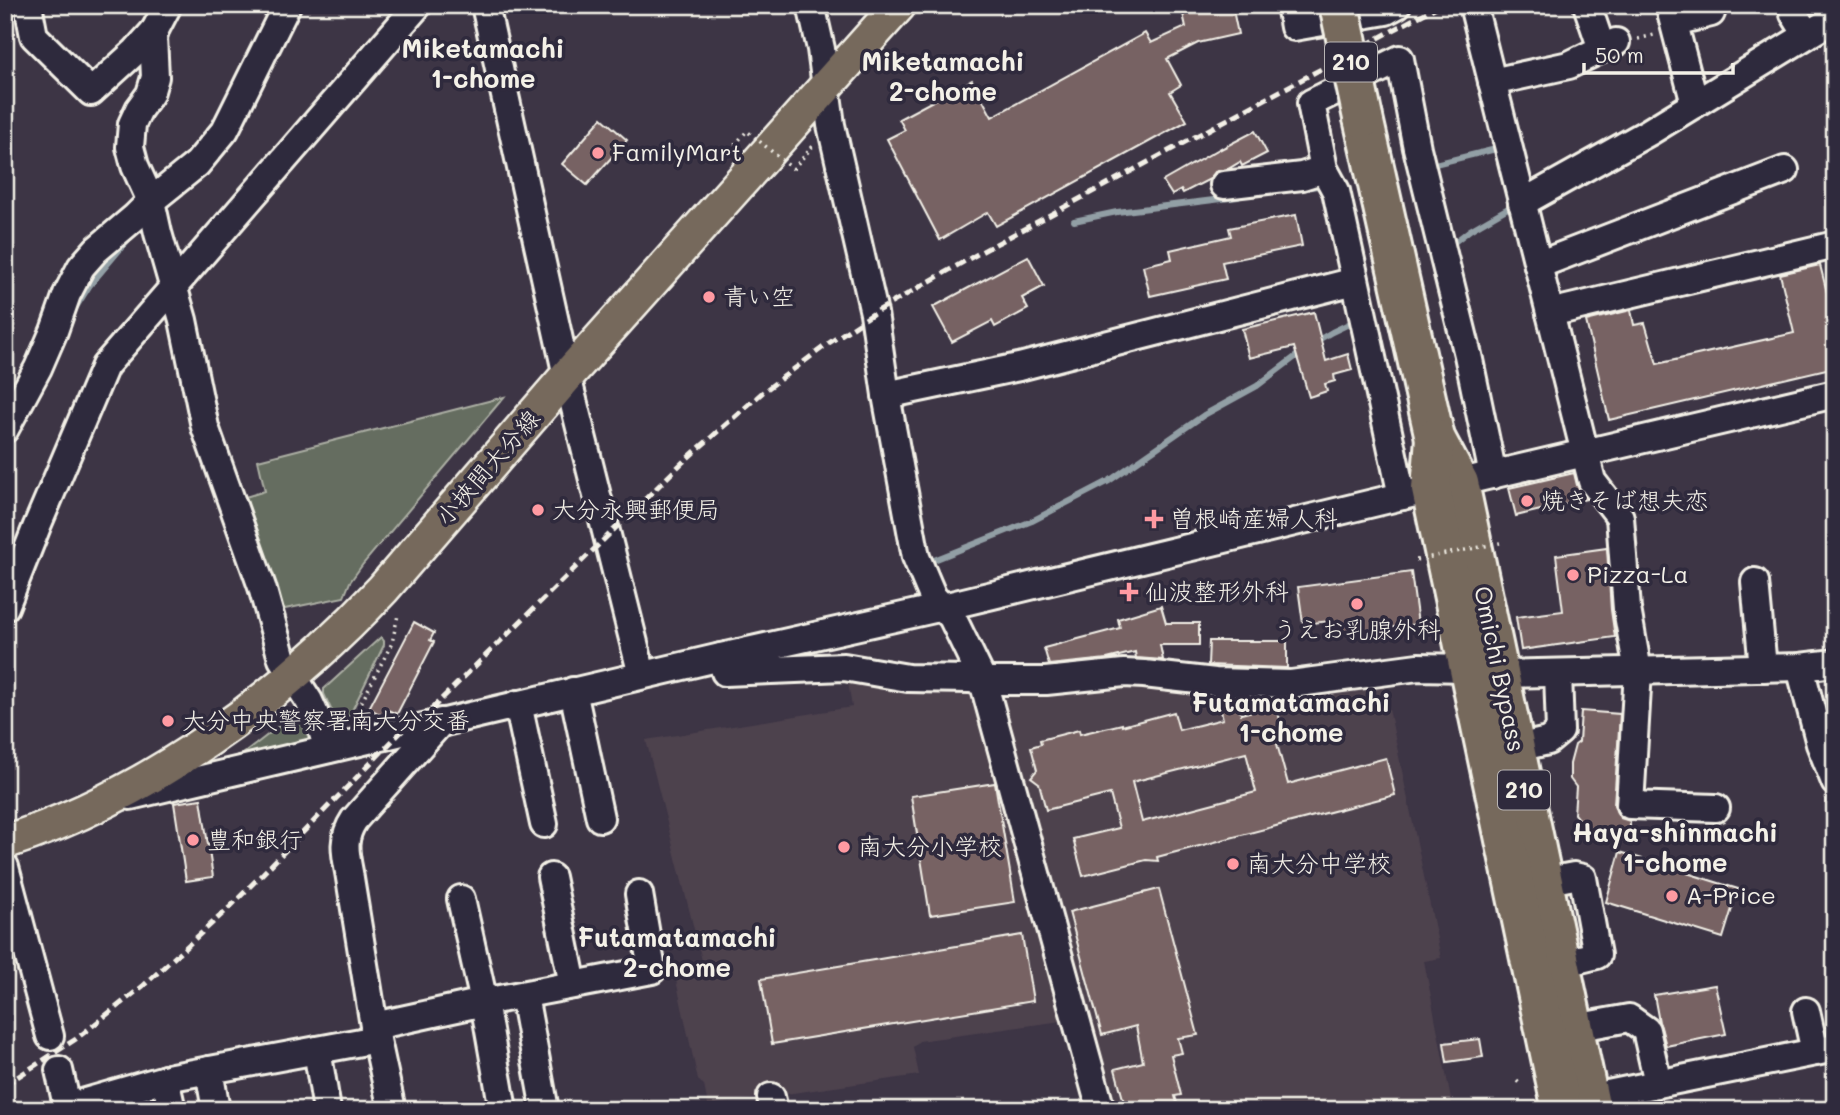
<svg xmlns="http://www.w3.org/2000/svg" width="1840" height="1115" font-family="Mali,'Klee One',sans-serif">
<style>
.built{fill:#4e424e}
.green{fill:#656d60;stroke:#acafa4;stroke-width:2}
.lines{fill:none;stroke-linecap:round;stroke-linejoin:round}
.stream{stroke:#929fa5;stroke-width:6}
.building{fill:#776264;stroke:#f4f1e8;stroke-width:2;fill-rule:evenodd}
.minor-casing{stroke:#f4f1e8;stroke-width:32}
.major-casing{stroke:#f4f1e8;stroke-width:38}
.highway-casing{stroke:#f4f1e8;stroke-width:44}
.path{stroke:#f4f1e8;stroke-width:3.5;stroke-dasharray:2 5;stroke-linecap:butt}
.minor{stroke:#2f2a3d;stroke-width:26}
.major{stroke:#76695c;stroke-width:33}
.highway{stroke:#76695c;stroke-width:38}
.rail{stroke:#f4f1e8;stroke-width:5;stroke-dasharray:10 5;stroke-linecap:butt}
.highway-bridge-casing{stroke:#f4f1e8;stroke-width:44;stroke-linecap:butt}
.path-bridge{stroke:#f4f1e8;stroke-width:3.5;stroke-dasharray:2 5;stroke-linecap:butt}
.highway-bridge{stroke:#76695c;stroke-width:38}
.poi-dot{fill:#ff9aa2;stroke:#2f2a3d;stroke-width:2.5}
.labels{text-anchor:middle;stroke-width:7;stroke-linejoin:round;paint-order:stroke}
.shield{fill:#2f2a3d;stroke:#b9b5b5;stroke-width:2}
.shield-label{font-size:23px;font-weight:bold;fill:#f4f1e8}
.poi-label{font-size:24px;fill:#f4f1e8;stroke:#2f2a3d;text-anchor:start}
.street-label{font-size:24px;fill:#f4f1e8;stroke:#2f2a3d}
.neighbourhood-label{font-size:26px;font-weight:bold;fill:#f4f1e8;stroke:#2f2a3d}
</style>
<rect width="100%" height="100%" fill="#3d3545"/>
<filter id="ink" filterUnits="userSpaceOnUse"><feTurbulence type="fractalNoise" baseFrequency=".0143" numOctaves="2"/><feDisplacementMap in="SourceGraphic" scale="14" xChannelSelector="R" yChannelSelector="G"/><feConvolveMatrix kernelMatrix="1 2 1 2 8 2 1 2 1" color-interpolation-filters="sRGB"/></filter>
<g filter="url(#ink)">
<g class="built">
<path d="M 846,670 L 970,687 L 998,781 L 1061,1021 L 919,1041 L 913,1047 L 919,1075 L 708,1105 L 704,1085 L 698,1080 L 675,975 L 704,968 L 646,740 L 852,707 Z"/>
<path d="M 1383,680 L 1441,958 L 1424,961 L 1453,1110 L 1111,1110 L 1002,703 L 1005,696 L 1057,694 L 1127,683 Z"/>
</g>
<g class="green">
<path d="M 504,397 L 363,564 L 350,582 L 344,597 L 275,611 L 239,499 L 265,491 L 258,460 Z"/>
<path d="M 381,637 L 384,641 L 384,645 L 344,727 L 340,729 L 324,694 L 324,689 Z"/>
<path d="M 297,712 L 303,712 L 314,741 L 245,758 L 243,754 Z"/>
</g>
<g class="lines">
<g class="stream">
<path d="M 1431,165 L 1500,148"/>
<path d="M 1304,188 L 1318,186"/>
<path d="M 1074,221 L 1117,212 L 1238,197"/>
<path d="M 1452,244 L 1470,230 L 1515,204"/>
<path d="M 73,312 L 90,285 L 132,235"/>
<path d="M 1315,342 L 1332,332 L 1355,321"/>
<path d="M 929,562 L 1032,521 L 1109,481 L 1204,415 L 1257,386 L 1303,351"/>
<path d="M 363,727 L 406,718"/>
</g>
</g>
<g class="building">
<path d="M 1181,5 L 1232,5 L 1238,34 L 1198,43 L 1167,59 L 1181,85 L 1170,92 L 1187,121 L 996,226 L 988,212 L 940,240 L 887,139 L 905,130 L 899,119 L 972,80 L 992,117 L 1145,33 L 1151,43 L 1186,27 Z"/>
<path d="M 602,118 L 627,140 L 587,185 L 562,164 Z"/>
<path d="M 1255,131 L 1267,153 L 1242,166 L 1240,162 L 1228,169 L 1215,172 L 1210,179 L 1183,193 L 1181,190 L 1172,195 L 1163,181 L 1221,148 L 1221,149 Z"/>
<path d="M 1296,215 L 1302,246 L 1222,262 L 1226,279 L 1150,296 L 1143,266 L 1172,259 L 1170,250 L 1231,236 L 1229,228 Z"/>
<path d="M 1028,256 L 1044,286 L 1022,298 L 1028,309 L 995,327 L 992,321 L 952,342 L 933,307 Z"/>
<path d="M 1820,265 L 1835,324 L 1835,367 L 1609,420 L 1586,321 L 1631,310 L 1634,325 L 1645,323 L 1657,364 L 1794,333 L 1780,274 Z"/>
<path d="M 1314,312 L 1326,361 L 1348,354 L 1352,370 L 1334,375 L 1335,381 L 1325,384 L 1327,391 L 1309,397 L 1294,347 L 1249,358 L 1242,329 Z"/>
<path d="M 1574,473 L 1577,485 L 1586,499 L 1516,516 L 1509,488 Z"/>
<path d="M 1607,548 L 1611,610 L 1615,637 L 1521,650 L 1516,617 L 1563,611 L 1556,555 Z"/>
<path d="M 1411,572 L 1418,624 L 1332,635 L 1330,621 L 1303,624 L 1298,587 Z"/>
<path d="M 1161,606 L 1166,623 L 1199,623 L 1199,645 L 1160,645 L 1163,660 L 1136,658 L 1135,652 L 1107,659 L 1049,665 L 1044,648 L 1120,628 L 1118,619 Z"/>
<path d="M 414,622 L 434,633 L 430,640 L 434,642 L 397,714 L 388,710 L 385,717 L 369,708 Z"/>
<path d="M 1209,641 L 1287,641 L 1287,668 L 1208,665 Z"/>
<path d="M 1232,698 L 1236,698 L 1241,714 L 1276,705 L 1286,742 L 1277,744 L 1288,784 L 1386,758 L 1395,795 L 1157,857 L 1158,861 L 1146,860 L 1083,876 L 1073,839 L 1119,828 L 1110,794 L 1046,810 L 1039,783 L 1031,777 L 1037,770 L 1031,747 L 1041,744 L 1040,740 L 1079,730 L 1080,734 L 1122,724 L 1122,726 L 1174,712 L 1179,730 L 1223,719 L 1219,702 ZM 1246,753 L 1256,792 L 1142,822 L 1132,782 Z"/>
<path d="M 1581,711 L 1620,714 L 1614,805 L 1620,818 L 1630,821 L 1630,843 L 1594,832 L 1583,825 L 1574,814 L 1576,787 L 1570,779 L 1570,764 L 1575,745 L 1579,742 Z"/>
<path d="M 995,783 L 1015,902 L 930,915 L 911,796 Z"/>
<path d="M 201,799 L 213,877 L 186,881 L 174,803 Z"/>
<path d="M 1620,852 L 1738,889 L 1723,938 L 1606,902 Z"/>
<path d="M 1159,889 L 1198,1035 L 1178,1038 L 1182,1053 L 1171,1055 L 1181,1095 L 1175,1096 L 1179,1110 L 1126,1110 L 1115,1069 L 1143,1062 L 1136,1026 L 1102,1035 L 1069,912 Z"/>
<path d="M 1022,935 L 1033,1001 L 772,1044 L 761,979 Z"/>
<path d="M 1715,985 L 1726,1034 L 1666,1046 L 1661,1027 L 1659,1022 L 1654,995 Z"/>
<path d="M 1480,1039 L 1483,1057 L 1447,1062 L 1444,1043 Z"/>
</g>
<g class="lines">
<defs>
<g id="minor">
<path d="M 28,5 L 34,36 L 91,92 L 136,51 L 155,30"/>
<path d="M 168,5 L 155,30 L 153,37 L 155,77 L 150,94 L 139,109 L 132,124 L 130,147 L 135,166 L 151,201 L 158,233 L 183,320 L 205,427 L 262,587 L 282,659 L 309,701 L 322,730 L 328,749"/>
<path d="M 485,5 L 567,376 L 642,675"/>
<path d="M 811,5 L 821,49 L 831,125 L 874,313 L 886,395 L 916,557 L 933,597 L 952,617 L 983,681 L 1101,1110"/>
<path d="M 1290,5 L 1294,27 L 1386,11 L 1397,5"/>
<path d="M 1473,5 L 1592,481 L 1620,517 L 1627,609 L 1638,671 L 1630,805 L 1716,808"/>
<path d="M 1587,5 L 1602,49"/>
<path d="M 1669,5 L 1695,104"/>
<path d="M 1792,5 L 1794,14 L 1807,35"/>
<path d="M 1674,22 L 1711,13 L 1709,5"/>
<path d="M 1492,82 L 1569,65 L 1616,42"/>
<path d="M 1224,185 L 1302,176 L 1324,169"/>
<path d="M 1522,203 L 1649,132 L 1835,18"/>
<path d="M 1538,265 L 1785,170"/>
<path d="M 1550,313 L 1835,245"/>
<path d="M 886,395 L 1019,367 L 1355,281"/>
<path d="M 5,429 L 38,368 L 54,331 L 67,294 L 81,267 L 96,250 L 135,217 L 151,201 L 197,164 L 225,130 L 232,116 L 287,5"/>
<path d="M 1402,496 L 1336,191 L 1324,169 L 1311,103 L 1400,59 L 1417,148 L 1468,355 L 1493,475"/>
<path d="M 1755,582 L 1763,668"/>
<path d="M 5,607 L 37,526 L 105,366 L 418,5"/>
<path d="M 721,657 L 725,672 L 844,667 L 908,678 L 969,679 L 983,681 L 1046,681 L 1124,673 L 1144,674 L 1215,682 L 1291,684 L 1418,667 L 1469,668"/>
<path d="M 1800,667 L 1820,744 L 1835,782"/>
<path d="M 1500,674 L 1800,667 L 1835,663"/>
<path d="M 573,691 L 600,818"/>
<path d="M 518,704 L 544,824"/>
<path d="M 1516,748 L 1548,741 L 1560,731 L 1558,673"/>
<path d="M 130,796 L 721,657 L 943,607 L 1402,496 L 1835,394"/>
<path d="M 5,867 L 50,1036"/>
<path d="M 551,877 L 573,985"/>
<path d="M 1543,882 L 1574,876 L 1583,878 L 1597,955 L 1560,964"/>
<path d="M 461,899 L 484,1002 L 503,1110"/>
<path d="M 524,995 L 545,1110"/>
<path d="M 1806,1011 L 1815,1052"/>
<path d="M 374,1026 L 484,1002 L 652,970 L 639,894"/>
<path d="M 1574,1028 L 1629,1018 L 1646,1030 L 1658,1083"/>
<path d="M 317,1050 L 327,1110"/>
<path d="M 59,1070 L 68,1110"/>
<path d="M 209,1070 L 216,1110"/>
<path d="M 165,1079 L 172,1110"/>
<path d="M 771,1097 L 774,1110"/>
<path d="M 1588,1098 L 1835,1048"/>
<path d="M 68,1107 L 172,1077 L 377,1039"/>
<path d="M 392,1110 L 374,1026 L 349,872 C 345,852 342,838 354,820 L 441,722"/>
</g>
<path id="major" d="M 5,842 C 147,797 282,697 383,589 L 567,376 L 899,5"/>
<g id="highway">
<path d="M 1363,118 L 1435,438 L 1459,483 L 1591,1110"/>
<path d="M 1435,438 L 1431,489 L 1562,1110"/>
</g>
</defs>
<use href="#minor" class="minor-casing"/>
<use href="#major" class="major-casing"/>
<use href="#highway" class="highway-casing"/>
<g class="path">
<path d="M 1638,39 L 1654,35"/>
<path d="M 793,169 L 813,146"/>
<path d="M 352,721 L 392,643 L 398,615"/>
<path d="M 1517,1081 L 1521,1085"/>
</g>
<use href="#minor" class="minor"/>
<use href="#major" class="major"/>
<use href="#highway" class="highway"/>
<path class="rail" d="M 5,1085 L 76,1039 L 143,986 L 230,907 L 402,731 L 418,722 L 683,462 L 763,392 L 829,343 L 874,313 L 981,252 L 1440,5"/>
<defs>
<path id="highway-bridge" d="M 1339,5 L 1363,118"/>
</defs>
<use href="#highway-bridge" class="highway-bridge-casing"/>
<g class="path-bridge">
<path d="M 741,147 L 737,151 L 733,147 L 747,131 L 793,169"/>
<path d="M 1416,560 L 1500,543"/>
</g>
<use href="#highway-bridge" class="highway-bridge"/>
</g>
</g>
<g class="poi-dot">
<circle cx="598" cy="153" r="7"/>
<circle cx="709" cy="297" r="7"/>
<circle cx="1527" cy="501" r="7"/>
<circle cx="538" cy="510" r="7"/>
<path d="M1150.5 508.5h7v7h7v7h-7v7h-7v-7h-7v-7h7z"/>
<circle cx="1573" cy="575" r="7"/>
<path d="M1125.5 581.5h7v7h7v7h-7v7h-7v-7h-7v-7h7z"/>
<circle cx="1357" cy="604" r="7"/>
<circle cx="168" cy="721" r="7"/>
<circle cx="193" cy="840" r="7"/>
<circle cx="844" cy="847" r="7"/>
<circle cx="1233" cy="864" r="7"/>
<circle cx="1672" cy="896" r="7"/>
</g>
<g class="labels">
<g class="shield">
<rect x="1325" y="42.5" width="52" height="39" rx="5"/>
<rect x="1498" y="770.5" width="52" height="39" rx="5"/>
</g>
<g class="shield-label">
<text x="1351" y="70">210</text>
<text x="1524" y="798">210</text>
</g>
<g class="poi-label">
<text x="612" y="161">FamilyMart</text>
<text x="723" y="305">青い空</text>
<text x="1541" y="509">焼きそば想夫恋</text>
<text x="552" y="518">大分永興郵便局</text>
<text x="1170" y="527">曽根崎産婦人科</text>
<text x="1587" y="583">Pizza-La</text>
<text x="1145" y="600">仙波整形外科</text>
<text x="1357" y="638" text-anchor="middle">うえお乳腺外科</text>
<text x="182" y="729">大分中央警察署南大分交番</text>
<text x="207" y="848">豊和銀行</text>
<text x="858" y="855">南大分小学校</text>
<text x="1247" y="872">南大分中学校</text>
<text x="1686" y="904">A-Price</text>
</g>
<g class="street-label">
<text transform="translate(488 468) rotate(-49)" y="8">小挾間大分線</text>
<text transform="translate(1499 669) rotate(78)" y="8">Omichi Bypass</text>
</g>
<g class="neighbourhood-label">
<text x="483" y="58">Miketamachi<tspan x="483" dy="30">1-chome</tspan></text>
<text x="943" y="71">Miketamachi<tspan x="943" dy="30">2-chome</tspan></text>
<text x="1291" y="712">Futamatamachi<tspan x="1291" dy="30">1-chome</tspan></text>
<text x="1675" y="842">Haya-shinmachi<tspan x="1675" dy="30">1-chome</tspan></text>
<text x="677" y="947">Futamatamachi<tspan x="677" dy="30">2-chome</tspan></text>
</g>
</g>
<rect width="1840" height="1115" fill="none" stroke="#2f2a3d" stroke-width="28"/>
<rect x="14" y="14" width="1812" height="1087" fill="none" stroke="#f4f1e8" stroke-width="2.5" filter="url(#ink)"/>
<path d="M1584 63v10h149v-10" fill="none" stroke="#f4f1e8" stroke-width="3.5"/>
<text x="1595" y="63" font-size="21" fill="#f4f1e8" stroke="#2f2a3d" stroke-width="5" paint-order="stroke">50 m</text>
</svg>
